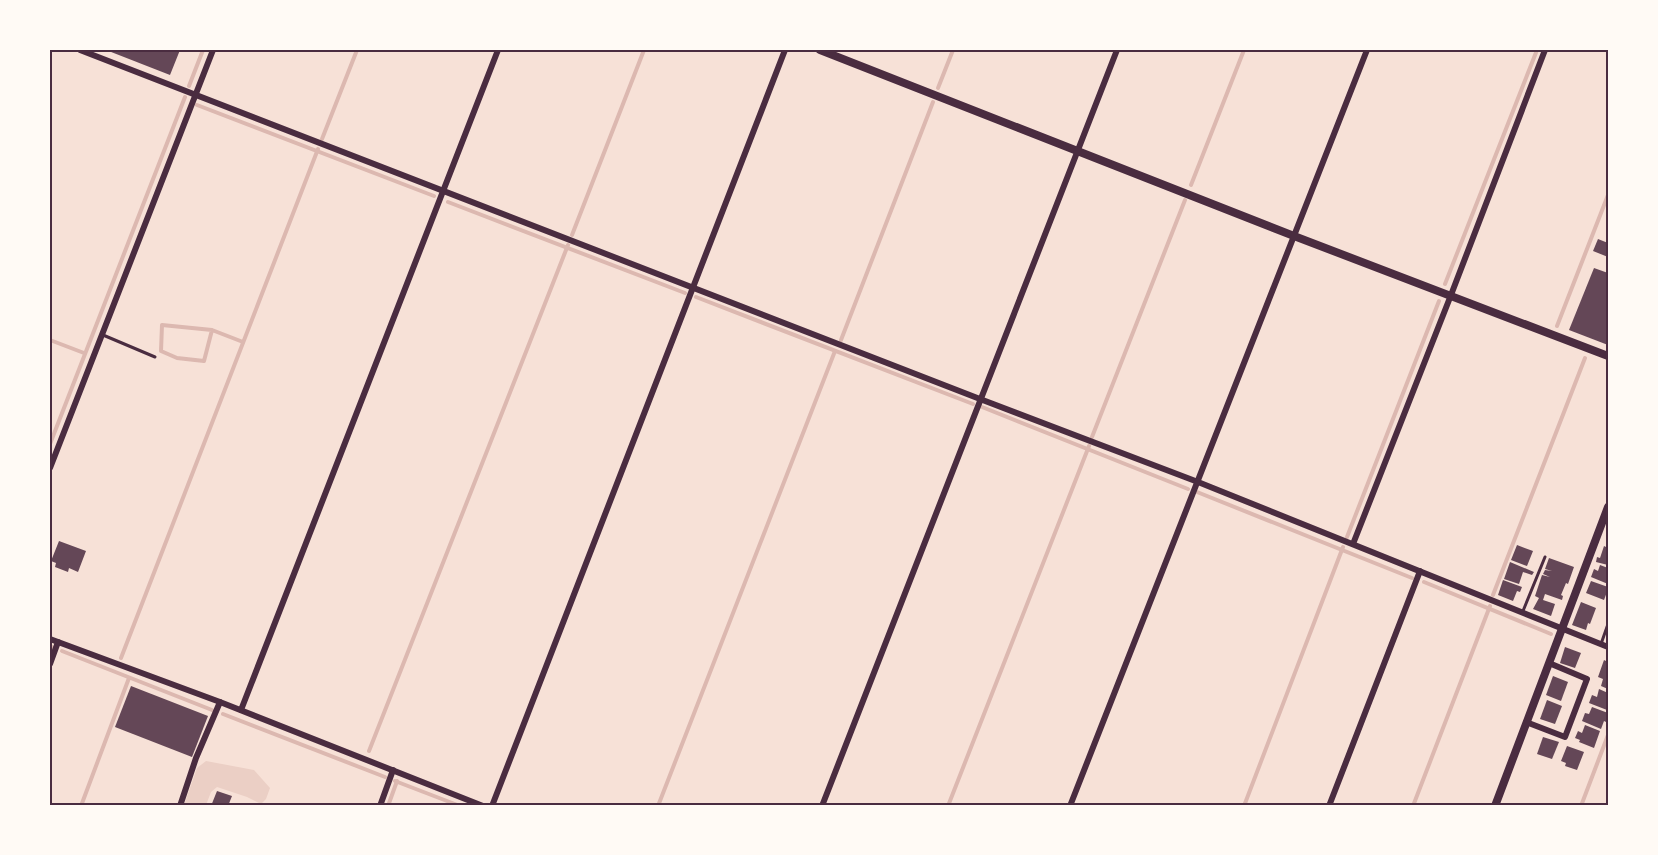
<svg xmlns="http://www.w3.org/2000/svg" width="1658" height="855" font-family="'PT Sans',sans-serif">
<style>
.green{fill:#ebcfc5}
.lines{fill:none;stroke-linecap:round;stroke-linejoin:round}
.stream{stroke:#dcb8b0;stroke-width:4}
.building{fill:#644757}
.service{stroke:#4a2c40;stroke-width:3}
.minor{stroke:#4a2c40;stroke-width:6}
.tertiary{stroke:#4a2c40;stroke-width:8}
.neatline{fill:none;stroke:#4a2c40;stroke-width:2}
</style>
<rect width="100%" height="100%" fill="#f7e1d7"/>
<path class="green" d="M 206,761 L 254,770 L 270,788 L 266,799 L 261,804 L 247,797 L 217,787 L 211,792 L 206,805 L 184,805 L 197,768 Z"/>
<g class="lines">
<g class="stream">
<path d="M 189,86 L 203,50"/>
<path d="M 938,88 L 953,50"/>
<path d="M 197,105 L 434,196"/>
<path d="M 322,139 L 357,50"/>
<path d="M 1191,185 L 1244,50"/>
<path d="M 448,202 L 685,293"/>
<path d="M 572,235 L 644,50"/>
<path d="M 1445,284 L 1537,50"/>
<path d="M 696,297 L 973,404"/>
<path d="M 1557,326 L 1608,195"/>
<path d="M 212,330 L 204,361 L 177,358 L 161,351 L 162,325 L 212,330 L 243,342"/>
<path d="M 50,340 L 84,353"/>
<path d="M 841,340 L 933,102"/>
<path d="M 982,407 L 1188,489"/>
<path d="M 1092,437 L 1185,200"/>
<path d="M 50,444 L 185,97"/>
<path d="M 1197,492 L 1412,578"/>
<path d="M 1347,537 L 1439,301"/>
<path d="M 1424,582 L 1551,634"/>
<path d="M 1493,595 L 1585,358"/>
<path d="M 50,646 L 52,647"/>
<path d="M 62,651 L 212,710"/>
<path d="M 121,658 L 318,149"/>
<path d="M 223,714 L 385,777"/>
<path d="M 369,751 L 568,245"/>
<path d="M 395,781 L 460,806"/>
<path d="M 81,806 L 129,678"/>
<path d="M 388,806 L 397,781"/>
<path d="M 658,806 L 835,351"/>
<path d="M 948,806 L 1089,446"/>
<path d="M 1244,806 L 1343,547"/>
<path d="M 1413,806 L 1490,606"/>
<path d="M 1581,806 L 1608,735"/>
</g>
</g>
<g class="building">
<path d="M 106,50 L 180,50 L 170,75 Z"/>
<path d="M 1598,239 L 1608,243 L 1608,257 L 1593,251 Z"/>
<path d="M 1594,268 L 1608,273 L 1608,345 L 1569,330 Z"/>
<path d="M 59,541 L 86,551 L 78,572 L 69,568 L 68,572 L 55,567 L 56,563 L 51,561 Z"/>
<path d="M 1517,545 L 1533,551 L 1527,566 L 1511,560 Z"/>
<path d="M 1604,546 L 1608,548 L 1608,565 L 1596,562 L 1597,557 L 1600,558 Z"/>
<path d="M 1549,558 L 1574,567 L 1568,584 L 1566,583 L 1561,595 L 1563,596 L 1562,600 L 1545,594 L 1543,600 L 1555,604 L 1551,616 L 1533,609 L 1539,598 L 1535,596 L 1542,575 L 1550,577 L 1543,574 L 1545,570 L 1552,571 L 1545,569 Z"/>
<path d="M 1510,562 L 1534,572 L 1532,575 L 1523,572 L 1519,584 L 1504,579 Z"/>
<path d="M 1600,565 L 1608,568 L 1608,584 L 1591,577 L 1594,569 L 1598,571 Z"/>
<path d="M 1503,580 L 1522,587 L 1520,592 L 1517,591 L 1513,601 L 1498,595 Z"/>
<path d="M 1591,581 L 1608,587 L 1608,593 L 1607,592 L 1604,600 L 1586,593 Z"/>
<path d="M 1581,602 L 1596,608 L 1590,624 L 1588,623 L 1586,630 L 1572,625 Z"/>
<path d="M 1565,647 L 1581,653 L 1575,668 L 1560,663 Z"/>
<path d="M 1604,660 L 1608,662 L 1608,689 L 1601,686 L 1603,679 L 1598,677 Z"/>
<path d="M 1553,676 L 1568,682 L 1561,701 L 1546,695 Z"/>
<path d="M 131,686 L 208,716 L 192,757 L 115,727 Z"/>
<path d="M 1599,689 L 1608,693 L 1608,705 L 1607,710 L 1589,703 L 1592,695 L 1597,697 Z"/>
<path d="M 1547,700 L 1562,706 L 1555,724 L 1540,719 Z"/>
<path d="M 1592,707 L 1608,713 L 1606,722 L 1604,721 L 1601,729 L 1582,721 L 1585,713 L 1589,714 Z"/>
<path d="M 1585,725 L 1600,731 L 1594,748 L 1579,742 L 1580,740 L 1575,738 L 1578,731 L 1582,733 Z"/>
<path d="M 1543,737 L 1559,742 L 1552,759 L 1537,754 Z"/>
<path d="M 1567,746 L 1584,752 L 1577,770 L 1565,766 L 1566,763 L 1561,761 Z"/>
<path d="M 217,791 L 232,796 L 228,806 L 211,806 Z"/>
</g>
<g class="lines">
<g class="service">
<path d="M 103,335 L 155,357"/>
<path d="M 1523,611 L 1545,557"/>
<path d="M 1601,644 L 1608,624"/>
</g>
<g class="minor">
<path d="M 80,50 L 980,399 L 1198,482 L 1608,647"/>
<path d="M 50,468 L 213,50"/>
<path d="M 1353,544 L 1451,295 L 1545,50"/>
<path d="M 50,639 L 220,702 L 483,806"/>
<path d="M 50,664 L 58,642"/>
<path d="M 241,710 L 498,50"/>
<path d="M 1526,722 L 1565,737 L 1587,679 L 1549,663"/>
<path d="M 180,806 L 196,758 L 220,702"/>
<path d="M 380,806 L 393,770"/>
<path d="M 492,806 L 785,50"/>
<path d="M 822,806 L 1117,50"/>
<path d="M 1070,806 L 1367,50"/>
<path d="M 1329,806 L 1420,571"/>
</g>
<g class="tertiary">
<path d="M 820,50 L 1294,236 L 1608,356"/>
<path d="M 1495,806 L 1608,507"/>
</g>
</g>
<rect width="1658" height="855" fill="none" stroke="#fffaf5" stroke-width="102"/>
<rect x="51" y="51" width="1556" height="753" class="neatline"/>
</svg>
